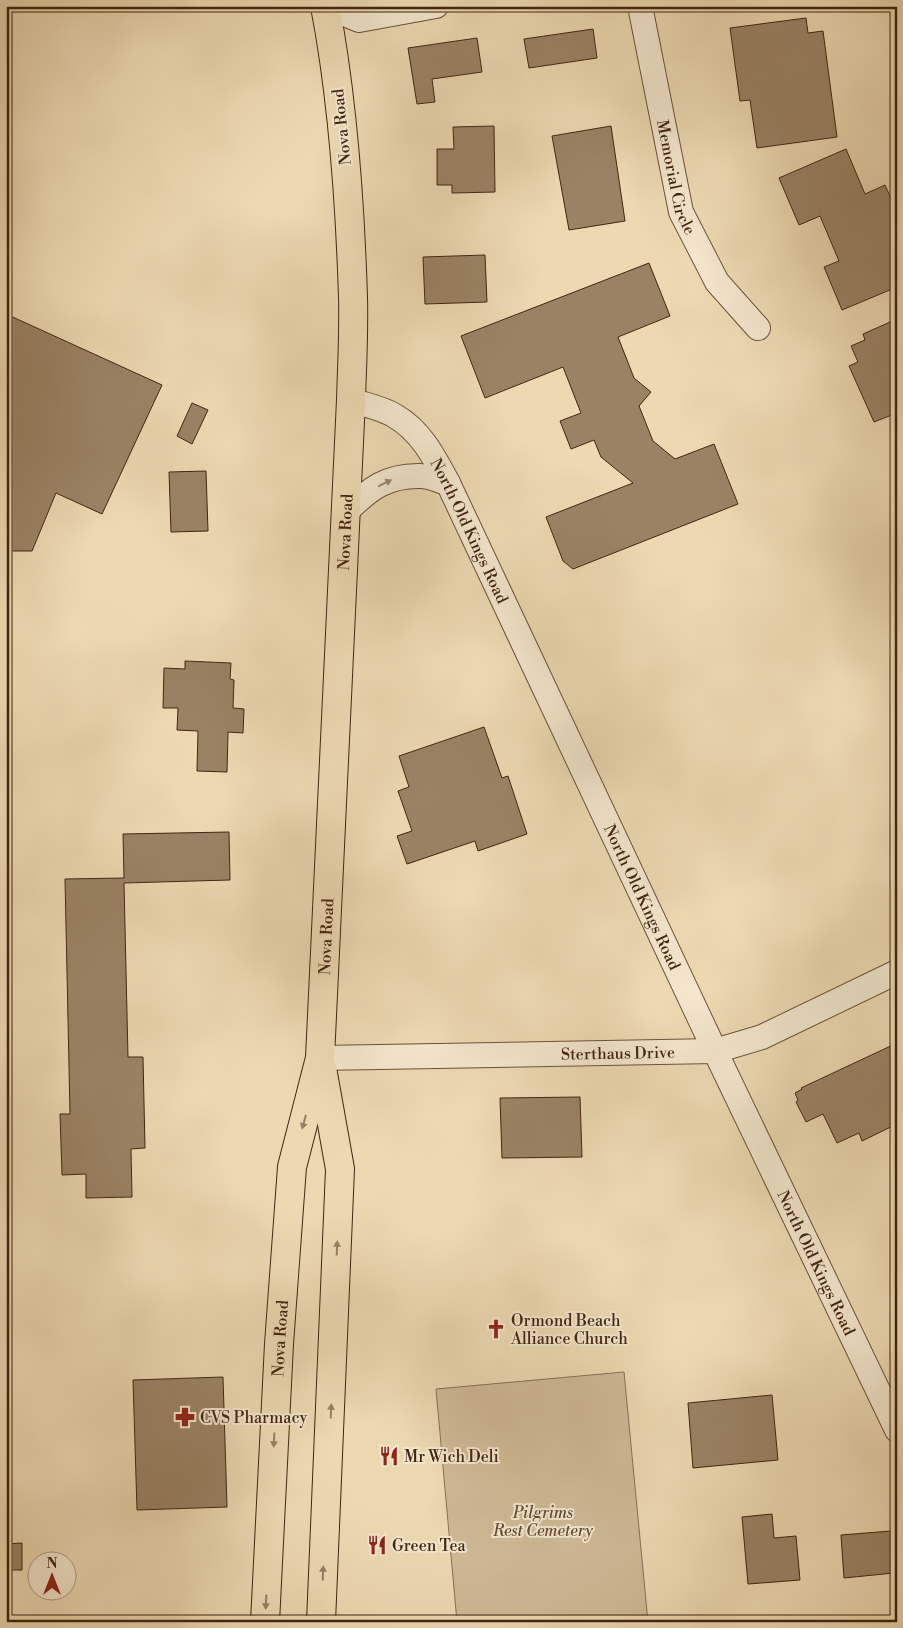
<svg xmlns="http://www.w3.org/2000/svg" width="903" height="1628" font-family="'Libre Bodoni',serif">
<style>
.green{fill:#cfba97;stroke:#887054}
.building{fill:#9a8365;stroke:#412511}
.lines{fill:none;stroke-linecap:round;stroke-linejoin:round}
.minor-casing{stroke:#6c5239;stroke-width:26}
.major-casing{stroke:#412511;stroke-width:30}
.minor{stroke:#f3e6cd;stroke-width:24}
.major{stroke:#ecd9b2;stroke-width:28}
.oneway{fill:#9a866f}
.oneway2{fill:#967f62}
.labels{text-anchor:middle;stroke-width:4;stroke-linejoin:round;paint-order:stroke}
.street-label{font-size:16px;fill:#412511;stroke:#f3e6cd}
.poi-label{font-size:16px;fill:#412511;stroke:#f3e6cd;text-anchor:start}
.park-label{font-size:16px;font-style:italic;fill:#644a32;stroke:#f3e6cd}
</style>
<rect width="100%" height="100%" fill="#ecd9b2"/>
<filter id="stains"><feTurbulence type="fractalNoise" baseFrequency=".004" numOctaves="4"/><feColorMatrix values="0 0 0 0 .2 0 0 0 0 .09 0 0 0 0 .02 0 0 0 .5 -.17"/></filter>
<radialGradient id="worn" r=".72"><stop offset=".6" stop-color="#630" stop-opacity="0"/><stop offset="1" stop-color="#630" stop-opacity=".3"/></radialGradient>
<path class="green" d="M 624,1372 L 648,1622 L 457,1622 L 436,1389 Z"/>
<g class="building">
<path d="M 806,18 L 808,33 L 823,31 L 837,137 L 757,148 L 750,100 L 740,101 L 730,28 Z"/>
<path d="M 593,29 L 597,58 L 529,68 L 524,39 Z"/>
<path d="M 477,38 L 482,72 L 432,79 L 435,102 L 417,104 L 408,48 Z"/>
<path d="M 494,126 L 495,192 L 452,193 L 452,185 L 437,185 L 437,149 L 454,149 L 453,127 Z"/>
<path d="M 611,126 L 625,221 L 569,230 L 552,136 Z"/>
<path d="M 846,149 L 865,194 L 885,185 L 897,212 L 897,287 L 842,310 L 824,267 L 839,261 L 820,216 L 799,225 L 779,178 Z"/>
<path d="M 485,255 L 487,302 L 425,304 L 423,257 Z"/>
<path d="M 649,263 L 670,316 L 618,337 L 634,378 L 651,392 L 639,406 L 653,441 L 675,459 L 714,444 L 738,504 L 573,569 L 563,561 L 546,517 L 633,483 L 601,457 L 594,440 L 571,449 L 560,421 L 581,413 L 563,367 L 485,398 L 461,336 Z"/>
<path d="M 6,314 L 162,385 L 102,514 L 56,493 L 32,551 L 6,551 Z"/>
<path d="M 897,319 L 897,413 L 874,422 L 849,366 L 858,362 L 851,346 L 865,340 L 863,334 Z"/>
<path d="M 192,403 L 208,410 L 192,444 L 177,436 Z"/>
<path d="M 206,471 L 208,531 L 171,532 L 169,472 Z"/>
<path d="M 185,661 L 231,663 L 230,679 L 234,680 L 233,708 L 244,709 L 243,733 L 228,732 L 227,772 L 197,771 L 198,731 L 177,730 L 178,708 L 163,708 L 164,668 L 185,669 Z"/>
<path d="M 484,727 L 502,778 L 508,776 L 527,834 L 478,851 L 475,841 L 407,864 L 397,836 L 412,831 L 398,791 L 409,787 L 399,756 Z"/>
<path d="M 229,832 L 230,880 L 124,883 L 128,1057 L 143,1057 L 145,1148 L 131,1149 L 132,1197 L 86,1198 L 86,1174 L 62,1175 L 60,1114 L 70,1114 L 65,879 L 124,878 L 123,834 Z"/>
<path d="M 897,1043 L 897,1124 L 862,1141 L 859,1133 L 837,1143 L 823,1114 L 806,1122 L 796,1102 L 798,1100 L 795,1093 L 802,1089 L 801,1088 Z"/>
<path d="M 580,1097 L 582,1157 L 502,1158 L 500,1098 Z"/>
<path d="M 223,1377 L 227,1507 L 137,1510 L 133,1380 Z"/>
<path d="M 772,1395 L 778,1460 L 693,1468 L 688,1403 Z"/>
<path d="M 772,1514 L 774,1538 L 796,1536 L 800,1580 L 748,1584 L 742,1517 Z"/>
<path d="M 891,1531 L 894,1573 L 844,1578 L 841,1535 Z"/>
<path d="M 22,1543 L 22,1570 L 6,1570 L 6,1544 Z"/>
</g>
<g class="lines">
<defs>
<g id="minor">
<path id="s1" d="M 640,6 L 681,212 L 717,282 L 758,328"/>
<path d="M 326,15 L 342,13 L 359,20 L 436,6"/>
<path id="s2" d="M 351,400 C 365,405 383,408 395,416 C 421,431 434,457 448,483 L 715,1051 L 897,1430"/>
<path d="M 346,512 C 369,489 387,475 421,476 C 430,476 439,481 448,483"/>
<path id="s3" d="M 320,1058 L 715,1051 L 762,1037 L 897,972"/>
</g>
<g id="major">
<path id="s4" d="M 265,1622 L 279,1344 L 292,1167 L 320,1058 L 351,400 C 352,366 354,332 353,297 C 350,202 343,100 325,6"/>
<path d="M 321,1622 L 340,1169 L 322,1068"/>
</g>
</defs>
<use href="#minor" class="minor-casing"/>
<use href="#major" class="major-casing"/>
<use href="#minor" class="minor"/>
<use href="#major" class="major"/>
</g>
<defs><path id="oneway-solid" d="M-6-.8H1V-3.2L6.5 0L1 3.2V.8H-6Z" transform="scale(1.25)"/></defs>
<use class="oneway" href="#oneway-solid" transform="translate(385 483) rotate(-26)"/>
<g class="oneway2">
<use href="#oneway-solid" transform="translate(304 1122) rotate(105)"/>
<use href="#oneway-solid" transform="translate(337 1248) rotate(-88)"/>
<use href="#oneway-solid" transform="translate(331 1411) rotate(-88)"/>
<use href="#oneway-solid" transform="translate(274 1440) rotate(93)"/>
<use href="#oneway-solid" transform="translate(323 1573) rotate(-88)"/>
<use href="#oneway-solid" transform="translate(266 1602) rotate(93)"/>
</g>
<defs>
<symbol id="church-bare" viewBox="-9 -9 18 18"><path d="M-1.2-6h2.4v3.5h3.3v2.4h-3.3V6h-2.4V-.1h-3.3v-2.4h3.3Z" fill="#8f2418" stroke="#f3e6cd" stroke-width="2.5" paint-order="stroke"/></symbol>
<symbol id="pharmacy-bare" viewBox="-9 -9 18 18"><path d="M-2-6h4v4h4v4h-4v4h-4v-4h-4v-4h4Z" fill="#8f2418" stroke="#f3e6cd" stroke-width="2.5" paint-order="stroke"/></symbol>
<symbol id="restaurant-bare" viewBox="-9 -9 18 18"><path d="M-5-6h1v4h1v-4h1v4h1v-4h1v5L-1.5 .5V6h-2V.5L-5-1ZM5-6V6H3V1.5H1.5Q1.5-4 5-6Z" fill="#8f2418" stroke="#f3e6cd" stroke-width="2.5" paint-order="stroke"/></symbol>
</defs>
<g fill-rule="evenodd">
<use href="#church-bare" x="482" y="1315" width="28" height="28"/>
<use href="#pharmacy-bare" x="171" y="1403" width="28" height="28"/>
<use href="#restaurant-bare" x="375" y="1442" width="28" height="28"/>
<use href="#restaurant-bare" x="363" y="1531" width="28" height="28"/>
</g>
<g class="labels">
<g class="street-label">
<text transform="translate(341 127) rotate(-96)" y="6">Nova Road</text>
<text dy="6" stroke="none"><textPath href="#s1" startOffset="175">Memorial Circle</textPath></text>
<text dy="6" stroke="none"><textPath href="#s2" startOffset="186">North Old Kings Road</textPath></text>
<text dy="6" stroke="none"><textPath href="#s4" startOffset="1095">Nova Road</textPath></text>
<text dy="6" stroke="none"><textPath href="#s2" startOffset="591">North Old Kings Road</textPath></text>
<text dy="6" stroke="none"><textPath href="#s4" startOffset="690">Nova Road</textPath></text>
<text dy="6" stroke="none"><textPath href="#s3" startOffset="298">Sterthaus Drive</textPath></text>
<text dy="6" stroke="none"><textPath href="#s2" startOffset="996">North Old Kings Road</textPath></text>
<text dy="6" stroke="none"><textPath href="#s4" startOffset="284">Nova Road</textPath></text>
</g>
<g class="poi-label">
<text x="511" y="1326">Ormond Beach<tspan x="511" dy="18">Alliance Church</tspan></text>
<text x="200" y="1423">CVS Pharmacy</text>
<text x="404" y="1462">Mr Wich Deli</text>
<text x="392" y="1551">Green Tea</text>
</g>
<g class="park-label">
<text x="543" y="1518">Pilgrims<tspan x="543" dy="18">Rest Cemetery</tspan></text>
</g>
</g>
<rect width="903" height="1628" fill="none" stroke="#ecd9b2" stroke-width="25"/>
<rect x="8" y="8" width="888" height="1613" fill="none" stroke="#412511" stroke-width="2.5"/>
<rect x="12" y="12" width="878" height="1603" fill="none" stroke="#412511"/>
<g transform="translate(52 1576)"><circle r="24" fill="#f3e6cd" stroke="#ac9982"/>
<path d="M0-4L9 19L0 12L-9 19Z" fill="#8f2418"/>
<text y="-8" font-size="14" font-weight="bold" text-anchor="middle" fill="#412511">N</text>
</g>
<rect width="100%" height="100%" filter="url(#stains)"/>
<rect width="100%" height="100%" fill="url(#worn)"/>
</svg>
